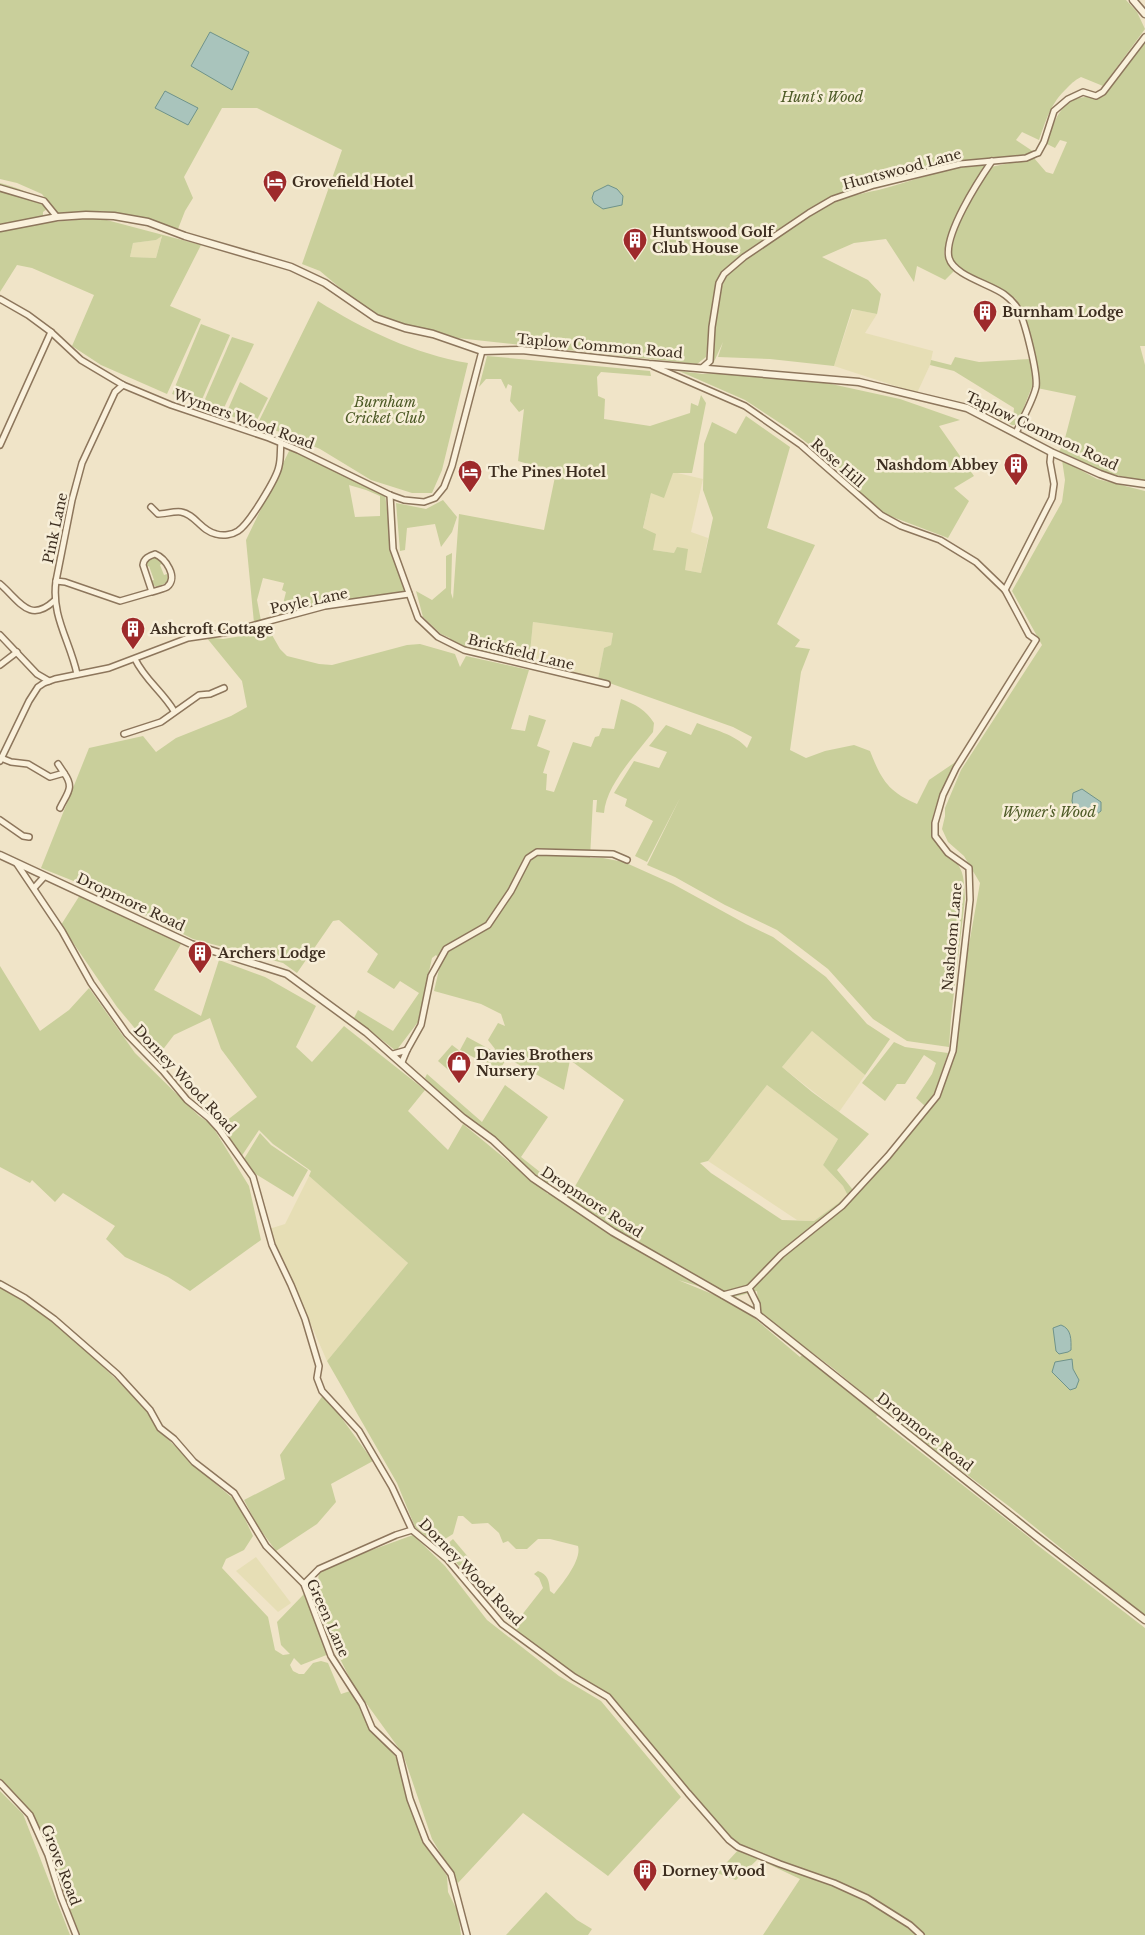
<svg xmlns="http://www.w3.org/2000/svg" width="1145" height="1935" font-family="'Libre Baskerville',serif">
<style>
.farmland{fill:#e6deb5}
.green{fill:#c9cf9b;fill-rule:evenodd}
.water{fill:#a9c4bc;stroke:#6f938a}
.lines{fill:none;stroke-linecap:round;stroke-linejoin:round}
.minor-casing{stroke:#8d765c;stroke-width:8}
.tertiary-casing{stroke:#8d765c;stroke-width:9}
.minor{stroke:#faf1dc;stroke-width:5}
.tertiary{stroke:#faf1dc;stroke-width:6}
.labels{text-anchor:middle;stroke-width:5;stroke-linejoin:round;paint-order:stroke}
.park-label{font-size:14px;font-style:italic;fill:#4d5a26;stroke:#f7eed8}
.street-label{font-size:14px;fill:#3d2e20;stroke:#f7eed8}
.poi-label{font-size:14px;font-weight:bold;fill:#3d2e20;stroke:#f7eed8;text-anchor:start}
</style>
<rect width="100%" height="100%" fill="#f0e4c8"/>
<g class="farmland">
<path d="M 162,235 L 156,258 L 130,257 L 133,243 L 156,240 Z"/>
<path d="M 853,309 L 877,314 L 865,333 L 933,351 L 930,365 L 917,393 L 834,366 Z"/>
<path d="M 673,472 L 703,479 L 691,532 L 708,538 L 701,573 L 685,570 L 674,553 L 652,550 L 643,529 L 651,493 Z"/>
<path d="M 533,622 L 613,633 L 611,645 L 604,648 L 598,679 L 529,663 Z"/>
<path d="M 812,1031 L 865,1075 L 839,1112 L 782,1067 Z"/>
<path d="M 767,1085 L 838,1139 L 823,1165 L 843,1186 L 848,1196 L 814,1221 L 797,1220 L 708,1161 Z"/>
<path d="M 309,1176 L 408,1263 L 327,1361 L 269,1229 L 285,1224 Z"/>
<path d="M 256,1557 L 291,1603 L 278,1612 L 236,1571 Z"/>
</g>
<g class="green">
<path d="M 0,0 L 1126,0 L 1137,12 L 1145,29 L 1103,86 L 1081,77 C 1075,80 1072,83 1068,87 C 1050,104 1047,118 1039,140 L 1022,132 L 1016,140 L 1034,152 L 1012,158 L 959,161 L 936,165 L 830,197 L 810,209 L 751,249 L 721,273 L 713,297 L 706,357 L 697,364 L 457,338 L 372,315 L 320,271 L 302,264 L 342,150 L 257,108 L 222,108 L 184,177 L 193,198 L 185,211 L 178,229 L 101,211 L 58,215 L 42,194 L 17,183 L 0,179 Z"/>
<path d="M 1145,43 L 1145,346 L 1140,346 L 1145,365 L 1145,481 L 1101,472 L 1059,451 L 1063,446 L 1076,396 L 1037,388 L 1040,385 L 1022,310 L 1015,298 L 955,265 L 950,255 L 959,222 L 991,167 L 1034,158 L 1046,172 L 1053,174 L 1067,142 L 1060,140 L 1055,148 L 1047,144 C 1053,124 1060,99 1085,97 C 1093,96 1095,99 1104,96 Z"/>
<path d="M 985,165 L 957,213 L 944,252 L 945,258 L 954,271 L 945,280 L 917,266 L 914,282 L 886,239 L 854,243 L 822,257 L 868,280 L 881,294 L 877,314 L 852,309 L 834,366 L 770,359 L 718,357 L 723,342 L 713,364 C 713,339 713,301 726,278 C 732,268 745,261 754,253 C 778,236 807,213 834,202 C 853,194 874,192 893,186 C 924,177 953,166 985,165 Z"/>
<path d="M 0,183 C 16,187 37,194 48,208 L 43,212 L 43,217 L 0,224 Z"/>
<path d="M 99,218 L 201,245 L 170,306 L 201,319 L 167,394 L 101,365 L 72,346 L 94,295 L 32,268 L 17,265 L 0,292 L 0,229 L 29,224 ZM 162,236 L 156,258 L 130,257 L 133,243 L 156,240 Z"/>
<path d="M 318,301 C 364,330 415,354 468,363 L 442,470 L 432,493 L 412,493 L 371,480 L 320,449 L 258,423 Z"/>
<path d="M 201,324 L 230,335 L 200,404 L 172,394 Z"/>
<path d="M 232,337 L 254,344 L 222,412 L 202,406 Z"/>
<path d="M 487,356 L 650,371 L 651,376 L 601,372 L 597,377 L 598,396 L 605,399 L 604,419 L 650,426 L 690,413 L 691,403 L 698,406 L 701,395 L 706,403 L 692,473 L 673,473 L 664,498 L 651,493 L 643,528 L 656,534 L 653,550 L 674,553 L 677,547 L 688,549 L 685,570 L 701,573 L 713,518 L 703,490 L 704,444 L 712,422 L 736,434 L 746,416 L 790,447 L 767,528 L 815,545 L 777,624 L 800,640 L 795,647 L 810,649 L 801,672 L 790,750 L 806,758 L 825,751 L 854,745 L 870,751 C 881,779 888,792 917,804 L 929,780 L 957,761 C 949,777 927,817 932,834 C 933,838 938,842 941,845 C 962,868 964,868 965,899 L 951,1018 L 949,1047 L 907,1041 L 873,1019 L 828,969 L 777,930 L 725,905 L 675,877 L 647,865 L 680,798 L 647,862 L 635,856 L 653,821 L 625,806 L 627,799 L 614,793 L 634,761 L 659,768 L 667,752 L 649,746 L 666,725 L 691,735 L 697,723 C 714,730 735,734 747,748 L 752,737 L 733,727 L 598,679 L 604,648 L 611,645 L 613,633 L 533,622 L 529,663 L 464,648 L 450,640 L 450,638 L 441,634 L 423,617 L 416,591 L 432,600 L 446,588 L 446,556 L 452,553 L 451,593 L 453,599 L 459,514 L 544,530 L 556,472 L 518,461 L 524,409 L 519,412 L 510,401 L 512,386 L 508,384 L 506,389 L 501,379 L 486,379 L 479,387 Z"/>
<path d="M 955,357 L 979,362 L 1030,359 L 1033,384 L 1017,425 L 1012,425 L 980,409 L 968,405 L 969,402 L 1013,418 L 1014,408 L 954,371 L 930,365 L 931,360 L 951,365 Z"/>
<path d="M 767,370 L 900,399 L 960,420 L 939,426 L 974,476 L 954,488 L 969,501 L 948,538 L 882,513 L 855,489 L 828,459 L 789,429 L 745,400 L 679,371 L 703,374 Z"/>
<path d="M 240,382 L 268,398 L 257,420 L 225,416 Z"/>
<path d="M 290,449 L 385,494 L 392,550 L 407,593 L 355,600 L 332,600 L 280,616 L 286,592 L 282,590 L 284,583 L 263,578 L 257,600 L 261,621 L 254,623 L 246,540 ZM 349,485 L 366,490 L 380,496 L 380,516 L 355,517 Z"/>
<path d="M 1062,460 L 1097,479 L 1145,491 L 1145,1616 L 1010,1507 L 898,1423 L 834,1369 L 759,1313 L 757,1291 L 734,1297 L 678,1280 L 722,1298 L 753,1317 L 800,1357 L 803,1354 L 880,1413 L 876,1417 L 1030,1538 L 1036,1544 L 1145,1628 L 1145,1935 L 763,1935 L 800,1879 L 758,1859 L 736,1880 L 717,1873 L 740,1848 L 714,1824 L 608,1697 L 574,1677 L 510,1630 L 543,1588 L 539,1578 L 534,1574 L 538,1571 C 548,1575 549,1580 550,1591 L 554,1594 C 562,1584 582,1560 578,1546 L 550,1539 L 538,1539 L 527,1549 L 516,1549 L 508,1541 L 503,1543 L 499,1533 L 488,1523 L 472,1524 L 463,1516 L 458,1516 L 453,1534 L 440,1542 L 438,1547 L 415,1527 L 397,1483 L 327,1361 L 408,1263 L 309,1176 L 311,1171 L 273,1144 L 259,1130 L 241,1157 L 221,1125 L 257,1097 L 221,1049 L 210,1018 L 174,1035 L 158,1056 L 117,1007 L 61,925 L 80,895 L 181,944 L 154,990 L 201,1016 L 219,960 L 265,977 L 316,1006 L 296,1047 L 312,1062 L 344,1026 L 425,1090 L 408,1111 L 448,1150 L 463,1124 L 548,1194 L 559,1191 L 569,1197 L 624,1100 L 570,1060 L 564,1090 L 507,1058 L 495,1077 L 483,1068 L 495,1049 L 488,1040 L 498,1023 L 505,1026 L 501,1014 L 481,1004 L 434,991 L 441,961 L 436,955 L 432,958 L 418,1022 L 396,1051 L 354,1018 L 358,1010 L 393,1031 L 419,993 L 400,981 L 394,989 L 367,972 L 378,954 L 339,920 L 333,921 L 297,973 L 283,963 L 193,939 L 91,888 L 41,868 L 89,748 L 143,736 L 156,752 L 176,738 L 231,716 L 247,707 L 242,681 L 206,637 L 223,639 L 266,632 L 272,635 L 280,649 L 287,656 L 319,664 L 332,665 L 407,645 L 420,644 L 455,654 L 460,667 L 466,656 L 529,670 L 511,729 L 525,731 L 529,715 L 546,720 L 537,746 L 550,751 L 543,773 L 547,774 L 546,790 L 554,792 L 573,742 L 591,747 L 595,737 L 599,736 L 602,728 L 614,729 L 621,699 C 635,704 646,710 654,723 L 653,732 C 636,754 606,785 604,813 L 596,812 L 597,800 L 593,800 L 590,858 L 603,858 L 624,862 L 673,884 L 746,924 L 773,937 L 826,977 L 867,1024 L 890,1039 L 865,1075 L 812,1031 L 782,1067 L 812,1092 L 869,1134 L 837,1170 L 853,1190 L 938,1097 L 954,1051 L 965,967 L 980,883 L 964,856 L 948,842 L 942,829 L 945,816 L 945,808 L 961,770 L 1042,645 L 1012,591 L 1062,502 L 1065,480 ZM 767,1085 L 838,1139 L 823,1165 L 843,1186 L 848,1196 L 814,1221 L 782,1220 L 711,1173 L 700,1163 L 708,1161 ZM 1061,1325 L 1070,1333 L 1071,1350 L 1053,1328 Z"/>
<path d="M 443,500 L 457,517 L 452,532 L 441,547 L 435,524 L 407,528 L 405,550 L 400,551 L 396,503 L 426,509 Z"/>
<path d="M 156,557 L 161,560 L 163,563 L 160,565 L 164,575 L 167,574 L 168,579 L 166,583 L 157,587 L 153,585 L 151,581 L 154,580 L 149,566 L 147,567 L 146,562 L 150,559 Z"/>
<path d="M 0,966 L 40,1031 L 69,1010 L 89,988 L 135,1053 L 199,1116 L 211,1124 L 249,1186 L 261,1240 L 190,1291 L 168,1277 L 125,1257 L 106,1239 L 115,1226 L 63,1193 L 55,1202 L 32,1180 L 30,1183 L 0,1167 Z"/>
<path d="M 467,1037 L 491,1050 L 484,1063 L 460,1050 Z"/>
<path d="M 894,1042 L 905,1047 L 948,1053 L 934,1094 L 925,1106 L 916,1098 L 932,1074 L 936,1063 L 924,1055 L 905,1084 L 897,1084 L 885,1101 L 862,1083 Z"/>
<path d="M 452,1045 L 469,1058 L 453,1074 L 438,1061 Z"/>
<path d="M 427,1074 L 482,1122 L 505,1085 L 548,1117 L 521,1157 L 554,1183 L 552,1186 L 549,1187 L 438,1094 L 425,1078 Z"/>
<path d="M 260,1133 L 271,1145 L 308,1170 L 293,1197 L 254,1173 L 244,1159 Z"/>
<path d="M 0,1287 L 33,1307 L 82,1346 L 143,1406 L 159,1431 L 210,1479 L 237,1502 L 253,1536 L 244,1550 L 226,1559 L 222,1568 L 268,1617 L 275,1650 L 283,1655 L 290,1654 L 281,1645 L 277,1622 L 304,1594 L 329,1654 L 301,1665 L 294,1658 L 290,1665 L 293,1671 L 299,1674 L 304,1674 L 313,1663 L 321,1661 L 328,1663 L 341,1694 L 350,1691 L 360,1706 L 370,1729 L 388,1747 L 399,1761 L 412,1813 L 424,1842 L 447,1876 L 448,1892 L 458,1912 L 461,1935 L 78,1935 L 33,1814 L 0,1779 Z"/>
<path d="M 324,1394 L 373,1461 L 331,1484 L 336,1502 L 317,1524 L 276,1551 L 257,1525 L 244,1500 L 285,1479 L 280,1455 Z"/>
<path d="M 413,1535 L 445,1566 L 487,1620 L 559,1676 L 601,1701 L 681,1797 L 608,1876 L 523,1813 L 458,1883 L 432,1839 L 403,1754 L 353,1685 L 315,1608 L 319,1572 L 350,1558 Z"/>
<path d="M 453,1539 L 469,1558 L 459,1566 L 444,1547 Z"/>
<path d="M 0,1791 L 23,1814 L 70,1935 L 0,1935 Z"/>
<path d="M 546,1892 L 577,1920 L 592,1929 L 588,1935 L 506,1935 Z"/>
</g>
<g class="water">
<path d="M 210,32 L 249,52 L 232,90 L 191,66 Z"/>
<path d="M 165,91 L 198,108 L 188,125 L 155,108 Z"/>
<path d="M 608,185 L 617,189 L 623,196 L 622,205 L 603,209 L 594,203 L 592,198 L 594,192 Z"/>
<path d="M 1082,789 L 1101,802 L 1101,811 L 1093,817 L 1090,814 L 1088,817 L 1074,808 L 1072,801 L 1073,793 Z"/>
<path d="M 1061,1325 C 1072,1329 1071,1340 1071,1350 L 1068,1352 L 1059,1354 L 1056,1351 L 1053,1328 Z"/>
<path d="M 1072,1359 L 1073,1369 L 1079,1380 L 1076,1388 L 1070,1390 L 1052,1372 L 1055,1362 Z"/>
</g>
<g class="lines">
<defs>
<g id="minor">
<path d="M 992,161 C 979,180 943,235 949,258 C 954,276 991,284 1005,295 C 1009,298 1015,304 1018,309 C 1025,321 1038,374 1036,387 C 1033,401 1022,419 1016,433"/>
<path d="M 0,188 L 44,201 L 57,217"/>
<path d="M 0,299 L 28,315 L 51,332 L 81,360 L 123,385 L 171,405 L 269,438 L 298,450 L 390,495 L 404,500 L 424,502 L 435,498 L 444,487 L 452,466 L 482,351"/>
<path d="M 653,366 L 745,406 L 801,445 L 881,515 L 901,526 L 940,540 L 976,562 L 1005,590"/>
<path d="M 702,368 L 710,361 L 712,327 L 719,283 L 724,274 L 744,257 L 809,213 L 833,199 L 874,185 L 960,164 L 1026,158 L 1035,154 L 1038,153 L 1044,142 L 1054,111 L 1068,99 L 1083,92 L 1096,96 L 1103,92 L 1145,37"/>
<path d="M 0,445 L 51,332"/>
<path d="M 390,495 L 393,549 L 418,618 L 438,637 L 464,650 L 607,684"/>
<path d="M 151,507 L 158,514 C 165,514 174,511 181,512 C 195,514 201,531 216,534 C 223,536 232,535 238,531 C 249,524 277,478 279,466 C 281,458 280,450 281,443"/>
<path d="M 56,581 L 65,582 L 120,601 L 151,592 L 152,592 C 157,590 164,589 167,587 C 179,577 165,558 155,554 C 149,556 144,558 143,565 L 152,592"/>
<path d="M 0,584 C 19,600 29,624 54,601"/>
<path d="M 0,635 L 37,674 L 49,681"/>
<path d="M 135,659 C 145,680 163,692 174,711"/>
<path d="M 0,665 L 17,652"/>
<path d="M 77,674 C 70,641 51,616 56,581 L 72,500 L 82,463 L 115,392 L 123,385"/>
<path d="M 124,734 L 161,722 L 199,695 L 210,694 L 224,688"/>
<path d="M 1,758 L 11,762 L 28,764 L 50,777 L 64,773 C 75,788 67,793 60,808"/>
<path d="M 0,761 L 29,701 L 38,687 L 44,683 L 55,679 L 109,668 L 188,638 L 229,632 L 325,606 L 409,594"/>
<path d="M 58,764 L 64,773"/>
<path d="M 0,820 L 23,836 L 29,837"/>
<path d="M 17,864 L 62,931 L 91,983 L 127,1034 L 163,1071 L 187,1100 L 209,1118 L 219,1129 L 253,1177 L 272,1245 L 291,1285 L 305,1319 L 319,1366 L 317,1378 L 322,1391 L 359,1431 L 392,1487 L 412,1530 L 447,1559 L 502,1624 L 574,1677 L 608,1697 L 688,1793 L 729,1840 L 738,1847 L 780,1864 L 834,1883 L 867,1898 L 910,1925 L 921,1935"/>
<path d="M 34,888 L 44,877"/>
<path d="M 393,1054 L 407,1050 L 421,1025 L 431,976 L 446,949 L 488,925 L 511,891 L 528,858 L 537,852 L 613,854 L 627,860"/>
<path d="M 402,1062 L 407,1050"/>
<path d="M 0,1284 L 25,1298 L 54,1319 L 117,1374 L 150,1410 L 160,1428 L 174,1439 L 194,1462 L 234,1493 L 266,1546 L 304,1584 L 331,1656 L 362,1704 L 372,1728 L 399,1754 L 410,1799 L 426,1841 L 451,1874 L 467,1935"/>
<path d="M 723,1295 L 749,1288"/>
<path d="M 758,1315 L 757,1304 L 749,1288 L 781,1255 L 842,1206 L 888,1156 L 937,1096 L 953,1051 L 970,900 L 969,868 L 948,853 L 935,836 L 935,823 L 943,795 L 956,768 L 1036,640 L 1029,635 L 1005,590 L 1052,498 L 1054,484 L 1050,462 L 1051,452"/>
<path d="M 304,1584 L 319,1569 L 396,1535 L 412,1530"/>
<path d="M 0,1783 L 30,1815 L 48,1855 L 61,1897 L 76,1935"/>
</g>
<g id="tertiary">
<path d="M 1133,0 L 1145,14"/>
<path d="M 0,228 L 57,217 L 86,215 L 114,216 L 148,222 L 185,236 L 291,267 L 325,283 L 376,318 L 405,328 L 433,334 L 482,351 L 522,350 L 649,364 L 859,382 L 967,408 L 1051,452 L 1100,474 L 1117,480 L 1145,484"/>
<path d="M 0,855 L 191,944 L 287,974 L 366,1032 L 463,1118 L 493,1140 L 533,1178 L 613,1232 L 758,1315 L 1036,1536 L 1145,1620"/>
</g>
</defs>
<use href="#minor" class="minor-casing"/>
<use href="#tertiary" class="tertiary-casing"/>
<use href="#minor" class="minor"/>
<use href="#tertiary" class="tertiary"/>
</g>
<defs>
<symbol id="hotel-pin" viewBox="-11 -11 22 30"><path d="M0 17L-7.5 6A9.5 9.5 0 1 1 7.5 6Z" fill="#9e2a2b" stroke="#f7eed8"/><path d="M-6-4.5h1.5V1H6V5H4.5V3h-9V5H-6ZM-4 0a1.8 1.8 0 1 1 3.6 0ZM.5 0V-2.5h3Q6-2.5 6 0Z" fill="#fff"/></symbol>
<symbol id="building-pin" viewBox="-11 -11 22 30"><path d="M0 17L-7.5 6A9.5 9.5 0 1 1 7.5 6Z" fill="#9e2a2b" stroke="#f7eed8"/><path d="M-4-6H4V6H1V3H-1V6H-4ZM-2.5-4.3h1.7v1.8h-1.7ZM.8-4.3h1.7v1.8H.8ZM-2.5-1h1.7V.8h-1.7ZM.8-1h1.7V.8H.8Z" fill="#fff"/></symbol>
<symbol id="shop-pin" viewBox="-11 -11 22 30"><path d="M0 17L-7.5 6A9.5 9.5 0 1 1 7.5 6Z" fill="#9e2a2b" stroke="#f7eed8"/><path d="M-5-2.5h2.3a2.7 3.5 0 0 1 5.4 0H5L5.5 6h-11ZM-1.5-2.5h3a1.5 2.3 0 0 0-3 0Z" fill="#fff"/></symbol>
</defs>
<g fill-rule="evenodd">
<use href="#hotel-pin" x="261" y="168" width="28" height="38"/>
<use href="#building-pin" x="621" y="226" width="28" height="38"/>
<use href="#building-pin" x="971" y="298" width="28" height="38"/>
<use href="#building-pin" x="1002" y="451" width="28" height="38"/>
<use href="#hotel-pin" x="456" y="458" width="28" height="38"/>
<use href="#building-pin" x="119" y="615" width="28" height="38"/>
<use href="#building-pin" x="186" y="939" width="28" height="38"/>
<use href="#shop-pin" x="445" y="1049" width="28" height="38"/>
<use href="#building-pin" x="631" y="1857" width="28" height="38"/>
</g>
<g class="labels">
<g class="park-label">
<text x="822" y="102">Hunt's Wood</text>
<text x="385" y="407">Burnham<tspan x="385" dy="16">Cricket Club</tspan></text>
<text x="1049" y="817">Wymer's Wood</text>
</g>
<g class="street-label">
<text transform="translate(902 169) rotate(-15)" y="5">Huntswood Lane</text>
<text transform="translate(600 346) rotate(5)" y="5">Taplow Common Road</text>
<text transform="translate(244 419) rotate(20)" y="5">Wymers Wood Road</text>
<text transform="translate(1042 431) rotate(25)" y="5">Taplow Common Road</text>
<text transform="translate(838 463) rotate(41)" y="5">Rose Hill</text>
<text transform="translate(55 528) rotate(-78)" y="5">Pink Lane</text>
<text transform="translate(309 601) rotate(-12)" y="5">Poyle Lane</text>
<text transform="translate(521 652) rotate(14)" y="5">Brickfield Lane</text>
<text transform="translate(131 902) rotate(25)" y="5">Dropmore Road</text>
<text transform="translate(952 937) rotate(-85)" y="5">Nashdom Lane</text>
<text transform="translate(185 1079) rotate(47)" y="5">Dorney Wood Road</text>
<text transform="translate(592 1202) rotate(33)" y="5">Dropmore Road</text>
<text transform="translate(925 1432) rotate(38)" y="5">Dropmore Road</text>
<text transform="translate(471 1572) rotate(46)" y="5">Dorney Wood Road</text>
<text transform="translate(328 1618) rotate(66)" y="5">Green Lane</text>
<text transform="translate(61 1865) rotate(69)" y="5">Grove Road</text>
</g>
<g class="poi-label">
<text x="292" y="187">Grovefield Hotel</text>
<text x="652" y="237">Huntswood Golf<tspan x="652" dy="16">Club House</tspan></text>
<text x="1002" y="317">Burnham Lodge</text>
<text x="998" y="470" text-anchor="end">Nashdom Abbey</text>
<text x="488" y="477">The Pines Hotel</text>
<text x="150" y="634">Ashcroft Cottage</text>
<text x="218" y="958">Archers Lodge</text>
<text x="476" y="1060">Davies Brothers<tspan x="476" dy="16">Nursery</tspan></text>
<text x="662" y="1876">Dorney Wood</text>
</g>
</g>
</svg>
